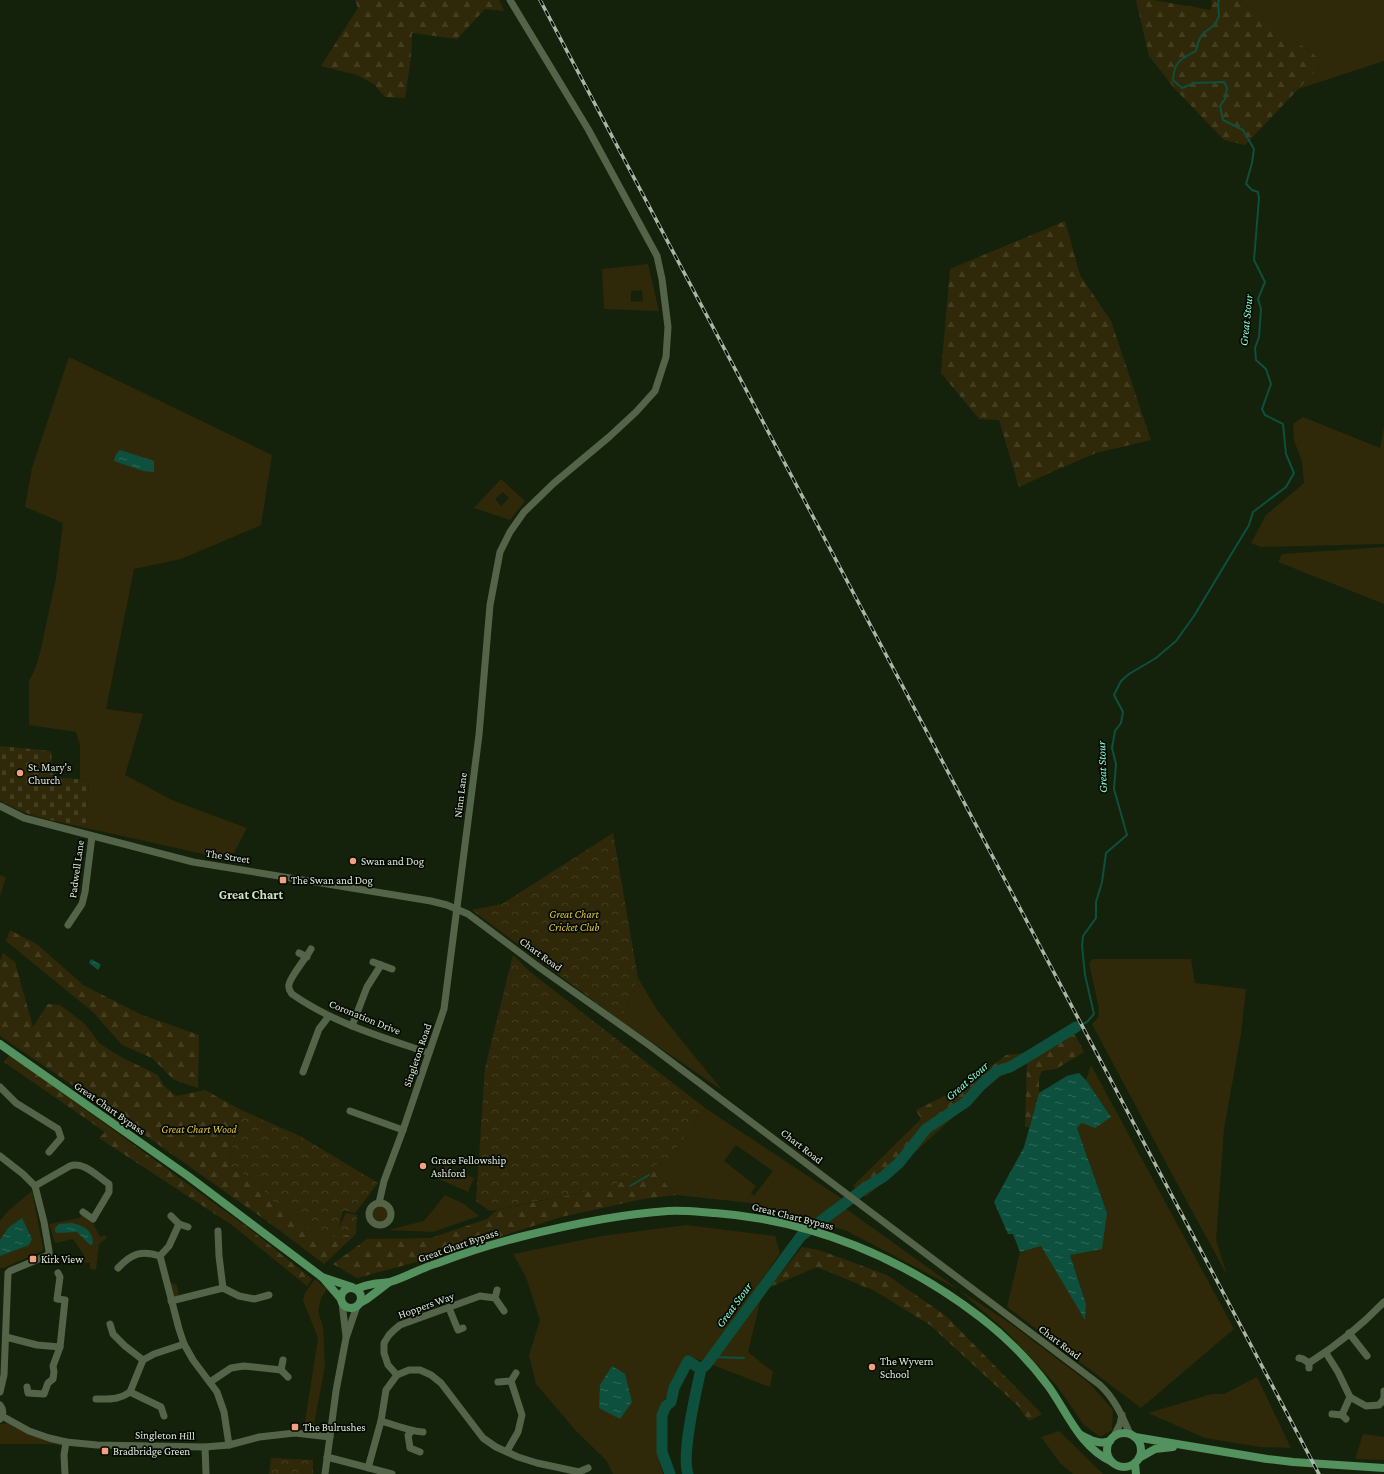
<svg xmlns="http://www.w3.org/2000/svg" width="1384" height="1474" font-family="'Crimson Pro',serif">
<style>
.green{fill:#2f2909;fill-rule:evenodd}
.forest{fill:url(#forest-firs)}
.cemetery{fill:url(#cemetery-stones)}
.park{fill:url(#park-crowns)}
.water{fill:url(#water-ripples)}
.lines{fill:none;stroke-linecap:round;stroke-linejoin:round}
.stream{stroke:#0d503e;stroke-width:2}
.river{stroke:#0d503e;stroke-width:11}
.minor{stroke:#546449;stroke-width:7}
.major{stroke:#53925f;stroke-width:8}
.rail-casing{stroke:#acb6a5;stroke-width:3.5}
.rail{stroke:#050a03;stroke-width:2;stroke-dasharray:6;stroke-linecap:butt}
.poi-dot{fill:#f2a07f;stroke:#050a03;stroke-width:1.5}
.labels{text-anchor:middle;stroke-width:3.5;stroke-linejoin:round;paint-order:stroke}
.poi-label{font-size:11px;fill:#dfe8d9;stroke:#050a03;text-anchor:start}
.street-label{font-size:11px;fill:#dfe8d9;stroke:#050a03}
.park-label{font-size:11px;font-style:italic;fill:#dec23b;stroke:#050a03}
.water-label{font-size:12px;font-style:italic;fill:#87fad2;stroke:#050a03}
.quarter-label{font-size:13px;font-weight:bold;fill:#cee1c2;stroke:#050a03}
</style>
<defs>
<pattern id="forest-firs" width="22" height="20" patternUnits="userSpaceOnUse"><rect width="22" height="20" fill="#2f2909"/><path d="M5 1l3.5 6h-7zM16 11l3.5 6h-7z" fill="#433e20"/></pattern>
<pattern id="cemetery-stones" width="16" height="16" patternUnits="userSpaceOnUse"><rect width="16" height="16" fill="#2f2909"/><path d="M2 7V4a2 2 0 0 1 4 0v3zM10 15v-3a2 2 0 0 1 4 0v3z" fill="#433e20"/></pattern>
<pattern id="park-crowns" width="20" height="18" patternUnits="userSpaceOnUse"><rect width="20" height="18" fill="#2f2909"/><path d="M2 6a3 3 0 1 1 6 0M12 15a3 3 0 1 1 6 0" fill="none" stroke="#433e20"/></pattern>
<pattern id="water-ripples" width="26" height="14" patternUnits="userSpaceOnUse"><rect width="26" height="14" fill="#0d503e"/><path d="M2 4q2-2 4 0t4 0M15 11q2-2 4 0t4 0" fill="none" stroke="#306959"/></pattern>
</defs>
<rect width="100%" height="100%" fill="#15220b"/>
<g class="green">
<path d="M 1240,0 L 1384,0 L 1384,61 L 1298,89 L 1324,62 Z"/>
<path d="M 648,264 L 659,311 L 604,309 L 602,269 ZM 642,290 L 643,301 L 631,302 L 631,291 Z"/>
<path d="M 69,357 L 272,455 L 261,525 L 181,559 L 134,569 L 106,709 L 143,714 L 125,775 L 174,801 L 247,828 L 230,860 L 86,828 L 89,780 L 80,779 L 80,745 L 76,732 L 29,725 L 29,681 L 35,669 L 40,653 L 56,578 L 63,523 L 25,507 L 32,468 Z"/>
<path d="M 1303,417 L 1380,448 L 1384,427 L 1384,544 L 1261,547 L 1251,543 L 1266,515 L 1304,483 L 1302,462 L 1294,440 L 1293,424 Z"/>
<path d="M 501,479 L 525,501 L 510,520 L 474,508 ZM 503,492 L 509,498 L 501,506 L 495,499 Z"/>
<path d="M 1384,547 L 1384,604 L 1278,562 L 1282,554 Z"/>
<path d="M 0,875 L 6,877 L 0,896 Z"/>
<path d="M 1093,959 L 1191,959 L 1195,983 L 1246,989 L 1241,1034 L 1224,1129 L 1216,1240 L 1227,1275 L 1178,1185 L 1092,1024 L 1098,1018 L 1099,1009 L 1089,963 Z"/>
<path d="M 638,978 L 657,1010 L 722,1090 L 621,1021 Z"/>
<path d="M 1091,1065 L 1234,1329 L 1141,1408 L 1007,1307 L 1020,1252 L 1041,1245 L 1085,1319 L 1086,1304 L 1070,1255 L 1107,1213 L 1077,1128 L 1082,1123 L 1111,1117 L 1086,1080 Z"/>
<path d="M 705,1108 L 844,1200 L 845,1208 L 959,1290 L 1011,1324 L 1089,1383 L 1113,1410 L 1112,1430 L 1100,1437 L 1084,1425 L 1057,1386 L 1007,1332 L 959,1290 L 847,1231 L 751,1203 L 676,1195 L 651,1168 L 668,1160 ZM 736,1145 L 773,1171 L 754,1196 L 751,1193 L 756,1186 L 724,1161 Z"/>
<path d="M 445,1165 L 474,1178 L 468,1192 L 439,1179 Z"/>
<path d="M 32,1191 L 43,1248 L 42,1251 L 4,1268 L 0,1268 L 0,1221 L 8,1211 Z"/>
<path d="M 445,1195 L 464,1204 L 479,1216 L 433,1232 L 388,1230 L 424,1221 Z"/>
<circle cx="380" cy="1214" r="9"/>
<path d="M 82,1215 L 93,1223 L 100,1237 L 105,1235 L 107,1238 L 99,1244 L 96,1270 L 90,1269 L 90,1263 L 84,1262 L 84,1255 L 73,1239 L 55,1243 L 49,1224 L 80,1218 Z"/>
<path d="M 686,1225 L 775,1236 L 780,1253 L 758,1285 L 763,1290 L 748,1352 L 773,1372 L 770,1387 L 689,1356 L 662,1404 L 657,1416 L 659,1425 L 657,1454 L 663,1474 L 613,1474 L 606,1460 L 577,1432 L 536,1384 L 529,1355 L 540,1320 L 526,1277 L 513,1254 L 602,1236 Z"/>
<path d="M 315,1279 L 327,1289 L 321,1298 L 318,1311 L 323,1327 L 325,1366 L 314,1424 L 326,1425 L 319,1429 L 308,1427 L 305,1422 L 318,1338 L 303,1300 L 305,1293 Z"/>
<path d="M 170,1282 L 177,1285 L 179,1297 L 174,1296 Z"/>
<path d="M 1257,1377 L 1291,1448 L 1260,1447 L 1205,1438 L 1148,1413 L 1212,1394 L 1224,1394 Z"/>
<path d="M 8,1423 L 60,1443 L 61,1446 L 54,1444 L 0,1444 L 0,1424 Z"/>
<path d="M 1059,1431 L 1103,1474 L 1073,1474 L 1061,1464 L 1041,1437 Z"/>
<path d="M 1363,1434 L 1384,1437 L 1384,1460 L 1355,1459 Z"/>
</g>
<g class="forest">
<path d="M 355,0 L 499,0 L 504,11 L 485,9 L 457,39 L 412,33 L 411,57 L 405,98 L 385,97 L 374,84 L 357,75 L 321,66 L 358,8 Z"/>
<path d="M 1136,0 L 1153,0 L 1211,10 L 1212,0 L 1240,0 L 1324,62 L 1245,145 L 1224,140 L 1175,89 L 1149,56 Z"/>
<path d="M 1065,221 L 1080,275 L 1111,321 L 1151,440 L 1096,453 L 1054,471 L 1019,487 L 999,420 L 979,419 L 941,373 L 950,269 Z"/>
<path d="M 10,930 L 38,945 L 83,985 L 142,1015 L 199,1035 L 198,1088 L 174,1080 L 152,1058 L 122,1045 L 93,1012 L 6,941 Z"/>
<path d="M 3,953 L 15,962 L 33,1027 L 48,1004 L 60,1005 L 85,1024 L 100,1044 L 121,1057 L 158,1075 L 164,1086 L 176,1096 L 205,1090 L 241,1110 L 228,1169 L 242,1173 L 258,1183 L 272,1200 L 299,1216 L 305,1226 L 321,1240 L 337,1236 L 356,1234 L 324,1264 L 278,1229 L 115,1114 L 0,1036 L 0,961 Z"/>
<path d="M 1071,1027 L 1084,1052 L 1056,1069 L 1042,1071 L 1039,1078 L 1039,1093 L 1029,1127 L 1025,1127 L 1027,1063 L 1001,1076 L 974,1098 L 866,1197 L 853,1186 L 921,1119 L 916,1110 L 969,1084 L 1006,1055 L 1027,1053 Z"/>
<path d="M 10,1055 L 251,1230 L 312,1279 L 307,1286 L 232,1225 L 99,1138 L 105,1132 L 4,1062 Z"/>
<path d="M 651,1168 L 676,1195 L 643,1199 L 561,1217 L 446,1254 L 357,1278 L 333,1264 L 367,1239 L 431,1238 L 487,1219 L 497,1210 L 612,1186 Z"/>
<path d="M 802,1247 L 819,1250 L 887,1275 L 946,1316 L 1042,1414 L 1029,1421 L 1018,1406 L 930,1325 L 875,1291 L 817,1267 L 770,1287 Z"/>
</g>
<path class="cemetery" d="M 0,746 L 51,751 L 53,777 L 89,780 L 86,828 C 57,821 25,817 0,800 Z"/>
<g class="park">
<path d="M 613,833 L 638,978 L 621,1021 L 472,910 L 502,904 Z"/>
<path d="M 513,955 L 529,971 L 705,1108 L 668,1160 L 612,1186 L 490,1211 L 476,1201 L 485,1068 Z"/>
<path d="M 241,1110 L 300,1136 L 378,1183 L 355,1213 L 343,1210 L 339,1227 L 346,1213 L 357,1215 L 356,1234 L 337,1236 L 321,1240 L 305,1226 L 299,1216 L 272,1200 L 258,1183 L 242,1173 L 228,1169 Z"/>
<path d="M 271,1458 L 313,1460 L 313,1474 L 269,1474 Z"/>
</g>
<g class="water">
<path d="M 120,450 L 154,461 L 154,472 L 143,471 L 114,461 L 116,454 Z"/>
<path d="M 91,959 L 101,965 L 98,970 L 89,963 Z"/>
<path d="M 1079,1073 L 1086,1080 L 1111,1117 L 1095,1128 L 1082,1123 L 1077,1128 L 1107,1213 L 1102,1249 L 1070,1255 L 1086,1304 L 1085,1320 L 1041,1246 L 1020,1252 L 1013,1234 L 1008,1234 L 994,1202 L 1024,1147 L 1039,1093 L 1067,1076 Z"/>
<path d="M 22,1218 L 32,1239 L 29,1245 L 0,1256 L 0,1240 L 8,1228 Z"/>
<path d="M 72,1223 C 84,1226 93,1230 93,1244 L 90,1245 L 77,1232 L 58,1233 L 55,1232 L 55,1228 L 59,1224 Z"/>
<path d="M 612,1366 L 625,1374 L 632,1402 L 620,1419 L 599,1408 L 600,1385 Z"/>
</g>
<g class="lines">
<g class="stream">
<path d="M 1076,1027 L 1087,1022 L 1094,1014 L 1085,975 L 1082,946 L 1083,936 L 1096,918 L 1096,902 L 1102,882 L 1106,853 L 1127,835 L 1114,789 L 1116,764 L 1112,748 L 1115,731 L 1121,723 L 1123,712 L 1114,695 L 1121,681 L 1129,674 L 1156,658 L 1176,641 L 1194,616 L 1235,548 L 1249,525 L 1253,512 L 1286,487 L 1294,473 L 1286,454 L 1283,424 L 1265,415 L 1262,409 L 1271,384 L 1266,369 L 1256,360 L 1255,348 L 1259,337 L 1261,309 L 1258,299 L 1265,282 L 1254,260 L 1259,198 L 1258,192 L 1252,190 L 1246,184 L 1252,163 L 1254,149 L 1243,130 L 1223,120 L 1220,106 L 1225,99 L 1227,88 L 1224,82 L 1194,83 L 1182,88 L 1173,80 C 1174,61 1181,59 1196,51 C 1199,36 1202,33 1215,25 L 1219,16 L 1218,3 L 1219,0"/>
<path d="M 630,1186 L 649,1175"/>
<path d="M 706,1365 L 713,1357 L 744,1358"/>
</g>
<g class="river">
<path d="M 670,1474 L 662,1452 L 662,1415 L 666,1406 L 671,1402 L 674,1388 L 688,1361 L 701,1369 L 706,1365 L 801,1236 L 865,1188 L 883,1177 L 899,1163 L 926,1129 L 966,1102 L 981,1085 L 997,1071 L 1010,1067 L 1022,1060 L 1076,1027"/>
<path d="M 688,1474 C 681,1454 696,1392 701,1369"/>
</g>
<g class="minor">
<path d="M 0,806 L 24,818 L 193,862 L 431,901 L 447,905 L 468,914 L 540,968 L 649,1045 L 1100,1385 C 1115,1399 1122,1416 1130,1434"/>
<path d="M 68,925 L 82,904 L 85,892 L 92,836"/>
<path d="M 311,949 C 307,957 289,978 289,985 C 288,989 290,991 292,994 C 333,1023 382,1037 429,1053"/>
<path d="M 299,953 L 307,957"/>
<path d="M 373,962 L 392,969"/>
<path d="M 352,1026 L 367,987 L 381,965"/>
<path d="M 303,1072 L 319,1029 L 329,1016"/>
<path d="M 0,1087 L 16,1103 L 58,1129 L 61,1138 L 49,1152"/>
<path d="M 350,1111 L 403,1130"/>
<path d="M 0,1156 L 23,1174 L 35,1186 L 44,1222 L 49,1251 L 49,1254 L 46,1256 L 10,1271 L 8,1273 L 4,1375 L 0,1392"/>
<path d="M 35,1186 L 70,1166 C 84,1161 98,1177 109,1184 L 109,1192 L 93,1219 L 83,1212"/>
<circle cx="380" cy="1214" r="11"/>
<path d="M 379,1203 L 384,1181 L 403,1130 L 444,1009 L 479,735 L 490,605 L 500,552 L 510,532 L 524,512 L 554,483 L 609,437 L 636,412 L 655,391 L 666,357 L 668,327 L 662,279 L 657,256 L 588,129 L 510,0"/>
<path d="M 171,1216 L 179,1224"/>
<path d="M 188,1227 L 179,1224 L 169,1246 L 160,1256 L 179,1329 L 184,1344 L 193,1360 L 217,1392 L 224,1412 L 229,1445"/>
<path d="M 218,1231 L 219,1256 L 223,1288"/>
<path d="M 118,1268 C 132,1253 142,1250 160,1256"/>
<path d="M 495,1298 L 497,1290"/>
<path d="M 171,1301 L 223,1288 L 239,1296 L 254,1299 L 269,1295"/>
<path d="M 342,1303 L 346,1336"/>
<path d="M 449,1308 L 458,1330 L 463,1328"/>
<path d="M 110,1324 L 113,1334 L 125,1346 L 143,1360"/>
<path d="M 1349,1333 L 1367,1356"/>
<path d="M 6,1337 L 37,1345 L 60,1347"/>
<path d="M 1326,1353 L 1338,1372 L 1350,1397 L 1342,1415 L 1346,1419"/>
<path d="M 1299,1358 L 1303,1359 L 1309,1363 L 1309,1368"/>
<path d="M 1309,1363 C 1336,1346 1362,1325 1384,1302"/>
<path d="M 281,1370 L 283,1360"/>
<path d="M 397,1375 L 388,1365 L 384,1353 L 384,1343 L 389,1335 L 394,1330 L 400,1325 L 480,1296 L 495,1298 L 504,1311"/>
<path d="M 210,1382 L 231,1368 L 244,1366 L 281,1370 L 288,1377"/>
<path d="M 498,1382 L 511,1381 L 516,1373"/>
<path d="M 27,1387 L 28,1393 L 44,1394 L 48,1383 L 53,1379 L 54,1372 L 53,1366 L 60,1347 L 65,1300 L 57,1299 L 60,1277 L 58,1273"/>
<path d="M 1384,1391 L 1384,1402"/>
<path d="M 130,1392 L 143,1360 L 154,1354 L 184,1344"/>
<path d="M 1350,1397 L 1366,1406 L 1379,1405 L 1383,1400"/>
<path d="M 96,1399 C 110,1399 119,1400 130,1392 L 161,1407 L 164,1416"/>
<path d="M 0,1405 C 4,1410 4,1414 0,1419"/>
<path d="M 1332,1414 L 1342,1415"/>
<path d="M 2,1416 L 29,1431 L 49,1438 L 66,1442 L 97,1445 L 205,1447 L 229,1445 L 259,1437 L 295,1433 L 330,1437"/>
<path d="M 381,1421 C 395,1425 409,1431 423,1432"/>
<path d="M 412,1431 L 408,1435 L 410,1448 L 420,1452"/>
<path d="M 1114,1436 L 1120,1424 L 1122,1415"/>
<path d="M 205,1447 L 206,1474"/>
<path d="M 507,1451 L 518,1432 L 522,1415 L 511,1381"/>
<path d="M 327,1457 L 392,1474"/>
<path d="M 368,1468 L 381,1421 L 386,1390 L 397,1375 L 409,1370 L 420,1370 L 431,1375 L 441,1383 L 483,1438 L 496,1447 L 518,1457 L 537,1463 L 579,1472 L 588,1468"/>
<path d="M 65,1474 L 64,1455 L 66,1442"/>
<path d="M 325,1474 L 336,1391 L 346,1338 L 357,1306"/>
</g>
<g class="major">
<path d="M 0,1044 L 188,1176 L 322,1277 L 341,1299"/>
<path d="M 322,1277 L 352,1287"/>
<circle cx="351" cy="1298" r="10"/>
<path d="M 356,1289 C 361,1287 367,1285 373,1284 C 378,1283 384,1283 390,1282 C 406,1277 421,1268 438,1263 C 464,1253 492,1244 520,1237 C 568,1225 618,1214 668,1211 C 684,1210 700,1212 715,1213 C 812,1220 903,1258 980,1317 C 1006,1337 1030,1361 1049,1387 C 1068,1414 1080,1447 1112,1462"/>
<path d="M 360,1303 L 367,1299 L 388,1283"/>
<circle cx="1124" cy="1450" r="17"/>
<path d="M 1081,1435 C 1090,1440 1100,1445 1110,1441"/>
<path d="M 1135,1437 L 1267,1459 L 1293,1462 L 1384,1468"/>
<path d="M 1139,1458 L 1155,1449 L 1173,1447"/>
<path d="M 1135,1463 L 1136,1474"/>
</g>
<defs>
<path id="rail" d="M 540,0 L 1319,1474"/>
</defs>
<use href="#rail" class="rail-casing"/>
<use href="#rail" class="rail"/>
</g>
<g class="poi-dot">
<circle cx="20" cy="773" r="4"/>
<circle cx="353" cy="861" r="4"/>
<rect x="279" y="876" width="8" height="8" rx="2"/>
<circle cx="423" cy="1166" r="4"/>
<rect x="29" y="1255" width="8" height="8" rx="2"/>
<circle cx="872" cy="1367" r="4"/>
<rect x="291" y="1423" width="8" height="8" rx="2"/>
<rect x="101" y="1447" width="8" height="8" rx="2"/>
</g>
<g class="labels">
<g class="poi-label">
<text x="28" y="771">St. Mary's<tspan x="28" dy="13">Church</tspan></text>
<text x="361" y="865">Swan and Dog</text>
<text x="291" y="884">The Swan and Dog</text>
<text x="431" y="1164">Grace Fellowship<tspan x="431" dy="13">Ashford</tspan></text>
<text x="41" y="1263">Kirk View</text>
<text x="880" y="1365">The Wyvern<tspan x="880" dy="13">School</tspan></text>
<text x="303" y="1431">The Bulrushes</text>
<text x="113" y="1455">Bradbridge Green</text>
</g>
<g class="street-label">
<text transform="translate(460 795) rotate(-83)" y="4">Ninn Lane</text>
<text transform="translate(228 856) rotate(9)" y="4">The Street</text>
<text transform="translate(76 869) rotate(-82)" y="4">Padwell Lane</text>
<text transform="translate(541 954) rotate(36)" y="4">Chart Road</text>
<text transform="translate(365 1017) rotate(22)" y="4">Coronation Drive</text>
<text transform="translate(417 1055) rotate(-71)" y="4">Singleton Road</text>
<text transform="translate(110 1108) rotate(35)" y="4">Great Chart Bypass</text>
<text transform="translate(802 1146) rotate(38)" y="4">Chart Road</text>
<text transform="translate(793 1216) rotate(14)" y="4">Great Chart Bypass</text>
<text transform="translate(458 1245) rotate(-19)" y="4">Great Chart Bypass</text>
<text transform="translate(426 1305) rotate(-20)" y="4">Hoppers Way</text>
<text transform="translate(1060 1342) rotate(37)" y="4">Chart Road</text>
<text transform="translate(165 1435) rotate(1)" y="4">Singleton Hill</text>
</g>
<g class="park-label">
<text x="574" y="918">Great Chart<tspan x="574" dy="13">Cricket Club</tspan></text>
<text x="199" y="1133">Great Chart Wood</text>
</g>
<g class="water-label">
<text transform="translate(1246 320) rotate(-84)" y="4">Great Stour</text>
<text transform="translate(1102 767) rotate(-92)" y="4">Great Stour</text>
<text transform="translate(967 1081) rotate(-41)" y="4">Great Stour</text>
<text transform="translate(734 1305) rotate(-54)" y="4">Great Stour</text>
</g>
<g class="quarter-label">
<text x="251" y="899">Great Chart</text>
</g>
</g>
</svg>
